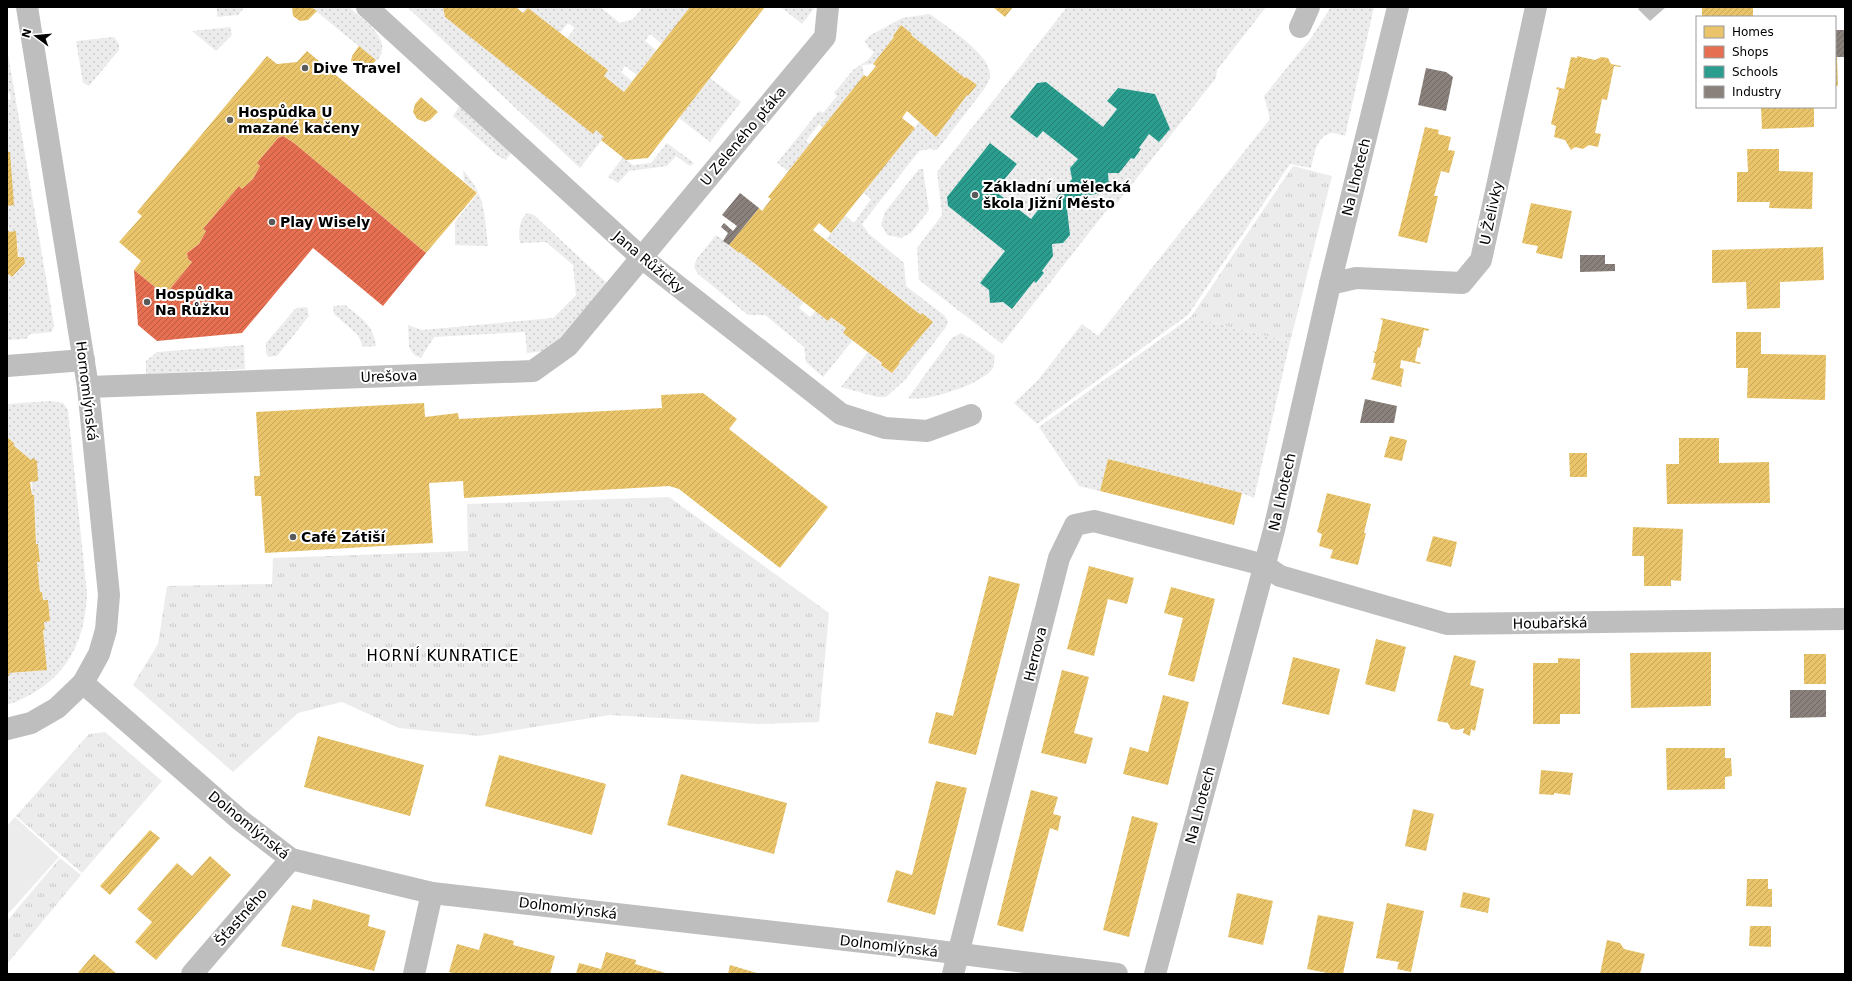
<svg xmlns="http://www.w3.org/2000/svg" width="1852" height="981" font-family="'DejaVu Sans',sans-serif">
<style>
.grass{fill:url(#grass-dots);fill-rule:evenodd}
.park{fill:url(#park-tufts)}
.pitch{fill:#ececec}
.water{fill:#bfbfbf}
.homes{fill:url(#homes-hatch)}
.shops{fill:url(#shops-hatch)}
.schools{fill:url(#schools-hatch)}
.industry{fill:url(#industry-hatch)}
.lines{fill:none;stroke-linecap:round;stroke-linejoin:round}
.minor{stroke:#bebebe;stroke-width:22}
.poi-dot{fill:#595959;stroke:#fff;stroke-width:1.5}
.labels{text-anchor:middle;stroke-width:4;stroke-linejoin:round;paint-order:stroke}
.poi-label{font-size:14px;font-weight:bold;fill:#000;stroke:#fff;text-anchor:start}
.street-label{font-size:14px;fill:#000;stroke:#fff}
.neighbourhood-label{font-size:15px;letter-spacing:1px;fill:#000;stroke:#fff}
</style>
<defs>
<pattern id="grass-dots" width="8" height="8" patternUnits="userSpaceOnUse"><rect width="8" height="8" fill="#ececec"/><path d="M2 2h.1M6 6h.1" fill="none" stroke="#c9c9c9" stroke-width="1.8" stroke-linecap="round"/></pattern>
<pattern id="park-tufts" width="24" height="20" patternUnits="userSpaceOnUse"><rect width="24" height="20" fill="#ececec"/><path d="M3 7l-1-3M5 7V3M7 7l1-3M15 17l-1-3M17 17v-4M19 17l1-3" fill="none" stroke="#c9c9c9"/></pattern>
<pattern id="homes-hatch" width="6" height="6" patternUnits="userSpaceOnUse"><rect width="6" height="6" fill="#e9c46a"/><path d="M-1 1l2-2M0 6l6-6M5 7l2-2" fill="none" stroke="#c6a75a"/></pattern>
<pattern id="shops-hatch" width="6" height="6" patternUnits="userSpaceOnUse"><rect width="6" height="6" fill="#e76f51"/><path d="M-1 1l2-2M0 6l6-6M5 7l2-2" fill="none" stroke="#b95941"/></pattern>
<pattern id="schools-hatch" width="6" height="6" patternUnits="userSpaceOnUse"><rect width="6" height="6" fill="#2a9d8f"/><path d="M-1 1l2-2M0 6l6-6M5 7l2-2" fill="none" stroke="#227e72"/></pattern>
<pattern id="industry-hatch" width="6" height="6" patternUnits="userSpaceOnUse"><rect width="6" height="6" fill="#8a817c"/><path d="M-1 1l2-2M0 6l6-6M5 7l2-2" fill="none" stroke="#6e6763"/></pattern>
</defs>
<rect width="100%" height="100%" fill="#fff"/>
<g class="grass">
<path d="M 217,7 L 243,7 L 243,9 L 238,15 L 217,17 Z"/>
<path d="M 311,7 L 349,7 C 363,20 395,40 377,61 Z"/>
<path d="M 407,7 L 443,7 L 445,17 L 592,133 L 596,130 L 604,137 L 580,168 Z"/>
<path d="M 526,7 L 600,7 L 620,23 L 633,19 L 643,7 L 690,7 L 662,44 L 650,34 L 645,41 L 656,50 L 637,75 L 625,66 L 621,72 L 632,81 L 624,92 L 604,76 L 608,70 L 567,38 L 575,28 L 568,23 L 560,33 L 528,8 L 523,13 L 522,12 Z"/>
<path d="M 781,7 L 815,7 L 802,24 Z"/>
<path d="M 1067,7 L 1266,7 L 1217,70 L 1216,78 L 1118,202 L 1110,206 L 1002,344 L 919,280 L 917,248 L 942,215 L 937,172 ZM 1046,82 L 1103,127 L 1117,109 L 1107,101 L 1117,88 L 1155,94 L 1169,129 L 1159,142 L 1149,134 L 1139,148 L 1141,150 L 1134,159 L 1131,158 L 1119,172 L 1108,173 L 1109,186 L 1103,193 L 1076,197 L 1067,208 L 1070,235 L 1063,243 L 1052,244 L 1053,256 L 1042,271 L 1044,273 L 1037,283 L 1034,281 L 991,303 L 989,290 L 980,283 L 1005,251 L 948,206 L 947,197 L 990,143 L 1017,164 L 995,191 L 1031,219 L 1038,210 L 1048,208 L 1072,179 L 1070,168 L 1078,159 L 1043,131 L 1037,138 L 1010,117 L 1037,83 Z"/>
<path d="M 1331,7 L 1374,7 L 1345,136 C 1341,135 1335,133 1332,133 C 1316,135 1314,157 1311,168 L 1290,164 L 1188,315 L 1037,424 L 1014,403 L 1038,380 L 1082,324 L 1098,336 L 1270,119 L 1264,96 L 1311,38 Z"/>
<path d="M 930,14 C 945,26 993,55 990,77 C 989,81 986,85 985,88 L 937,150 L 930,149 L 919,151 L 862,224 L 869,234 L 904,263 L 906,286 L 945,316 L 948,322 L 946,327 L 905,380 L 886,397 L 877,397 L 841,387 L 868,352 L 892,373 L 900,363 L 899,362 L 922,314 L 921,315 L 826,239 L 845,215 L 854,223 L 871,199 L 863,192 L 920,121 L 936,136 L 967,95 L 968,96 L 977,85 L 966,77 L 965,78 L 911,35 L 901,26 L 893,36 L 894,37 L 873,64 L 862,65 L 864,75 L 823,127 L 819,124 L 806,141 L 810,144 L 788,171 L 777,163 L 819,111 L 823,113 L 837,96 L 834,93 L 853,70 L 869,59 L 874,52 L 868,47 L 865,41 L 869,36 L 902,18 Z"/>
<path d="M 230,27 L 232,35 L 216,51 L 192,31 Z"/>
<path d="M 114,37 L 119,44 L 119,50 L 89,86 L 83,83 L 76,41 Z"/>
<path d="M 7,48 L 54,325 L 52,332 L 30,334 L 26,339 L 7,340 L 7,277 L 9,274 L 13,277 L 25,262 L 24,257 L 19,257 L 16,231 L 9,232 L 7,213 L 7,100 L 11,99 L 10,94 L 7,91 Z"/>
<path d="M 710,78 L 741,102 L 710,142 L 679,118 Z"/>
<path d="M 462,102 L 511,153 L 506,160 L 498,156 L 453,116 Z"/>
<path d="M 667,143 L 694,163 L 690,166 L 676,156 L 667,166 L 629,171 L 618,183 L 608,177 L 623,157 L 633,165 L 651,163 Z"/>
<path d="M 919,169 L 923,169 L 929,210 L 911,233 L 901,238 L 887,235 L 881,224 L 885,212 Z"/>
<path d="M 463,170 C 486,196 484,213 488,246 L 455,245 L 455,222 L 478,193 L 464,181 Z"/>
<path d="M 527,213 L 534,215 L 610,286 L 606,293 L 547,351 L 527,353 L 525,332 L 434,337 L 421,358 L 414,355 L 409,347 L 408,325 L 422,330 L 553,318 L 576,295 L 573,265 L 546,242 L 520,243 C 518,233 519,220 527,213 Z"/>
<path d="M 716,235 L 740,252 L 804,302 L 799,308 L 810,317 L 815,311 L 828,321 L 831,317 L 846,328 L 843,333 L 853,340 L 823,377 L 806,362 L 804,347 L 765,315 L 748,315 L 698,274 L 694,267 L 696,260 Z"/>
<path d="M 345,305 C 362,319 373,324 376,346 L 363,347 L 358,335 L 334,314 L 333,306 Z"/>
<path d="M 307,307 L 309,316 L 277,356 L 268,357 L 266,352 L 266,343 L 296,308 Z"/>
<path d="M 1191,317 L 1290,342 L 1254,498 L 1242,493 L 1108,459 L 1100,491 L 1079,486 L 1039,427 Z"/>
<path d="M 961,333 L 978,343 L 995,356 C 994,360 994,365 993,368 C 983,384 925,403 908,398 L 952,338 Z"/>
<path d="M 244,345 L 245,369 L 146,374 L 146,361 L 157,352 Z"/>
<path d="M 50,401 L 63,403 L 68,410 L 87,594 C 85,649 60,687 7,705 L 7,677 L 9,677 L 9,673 L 47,670 L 43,630 L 45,630 L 44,622 L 50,621 L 48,600 L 43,600 L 42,592 L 40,592 L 37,562 L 40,562 L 38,544 L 36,544 L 34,495 L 32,495 L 31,460 L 13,445 L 15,444 L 7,437 L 7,404 Z"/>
</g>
<g class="park">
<path d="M 1293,166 L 1332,176 L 1290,342 L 1191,317 Z"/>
<path d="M 669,497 L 829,613 L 819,722 L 759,724 L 610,715 L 479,736 L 399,728 L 342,702 L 298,713 L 233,772 L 133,685 L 158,644 L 167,586 L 272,584 L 273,558 L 468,551 L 467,504 Z"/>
<path d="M 105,732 L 162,781 L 82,873 L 16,816 L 89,734 Z"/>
<path d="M 60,858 L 81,875 L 7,964 L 7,921 Z"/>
</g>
<path class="pitch" d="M 15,817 L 59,857 L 7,915 L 7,826 Z"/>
<path class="water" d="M 1641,7 L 1666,7 L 1650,21 L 1638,9 Z"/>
<g class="homes">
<path d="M 292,7 L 311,7 L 317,11 L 308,20 L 300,21 L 293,16 Z"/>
<path d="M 443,7 L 516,7 L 523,13 L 528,8 L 608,70 L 604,76 L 624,92 L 690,7 L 765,7 L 648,158 L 626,160 L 601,140 L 604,137 L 596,130 L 593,134 L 445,17 Z"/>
<path d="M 993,7 L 1013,7 L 1005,17 Z"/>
<rect x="1702" y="7" width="51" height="10"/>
<path d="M 901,25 L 912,34 L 911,35 L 965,78 L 966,77 L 977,85 L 968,96 L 967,95 L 936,137 L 907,111 L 902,118 L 915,128 L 831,233 L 819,223 L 813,230 L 921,315 L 922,313 L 933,322 L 899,362 L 900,363 L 892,373 L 881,365 L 882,363 L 843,333 L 846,328 L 831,317 L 828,321 L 740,252 L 739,253 L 729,245 L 759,208 L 762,211 L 771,199 L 768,197 L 823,127 L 864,75 L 867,77 L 876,66 L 873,64 L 894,37 L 893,36 Z"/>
<path d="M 359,46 L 376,60 L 371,66 L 364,70 L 356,68 L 351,61 L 352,56 Z"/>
<path d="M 307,51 L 477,193 L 426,253 L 294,143 L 283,136 L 278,138 L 257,163 L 260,166 L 253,179 L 242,189 L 239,186 L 203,229 L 206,231 L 199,244 L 187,253 L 188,259 L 192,262 L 165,295 L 134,270 L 141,261 L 119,242 L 142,216 L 137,212 L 267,56 L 277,64 L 297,62 Z"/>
<path d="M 1577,56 L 1595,60 L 1601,57 L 1608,58 L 1611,64 L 1621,66 L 1620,67 L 1614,66 L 1607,100 L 1602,99 L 1595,133 L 1601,134 L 1598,147 L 1589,145 L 1583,149 L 1575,147 L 1571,150 L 1565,140 L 1554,137 L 1556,126 L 1551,124 L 1559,90 L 1556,89 L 1557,87 L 1564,89 L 1571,57 L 1577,58 Z"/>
<path d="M 1835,57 L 1837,57 L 1838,86 L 1835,86 Z"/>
<path d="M 421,97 L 438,112 L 430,120 L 425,122 L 417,119 L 413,112 L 415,104 Z"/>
<path d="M 1761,107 L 1814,107 L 1814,127 L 1762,129 Z"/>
<path d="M 1425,127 L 1439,130 L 1438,134 L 1451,137 L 1448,150 L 1455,151 L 1449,173 L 1441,171 L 1434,196 L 1438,196 L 1427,243 L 1398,236 Z"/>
<path d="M 1747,149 L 1779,149 L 1779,171 L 1813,172 L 1812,209 L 1769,208 L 1770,202 L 1737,202 L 1737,172 L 1748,172 Z"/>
<path d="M 7,152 L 10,152 L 14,205 L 7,206 Z"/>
<path d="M 1531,203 L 1572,211 L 1562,259 L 1536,253 L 1538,246 L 1522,243 Z"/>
<path d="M 7,227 L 9,232 L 16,231 L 18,257 L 24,257 L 25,263 L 12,277 L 9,274 L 7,277 Z"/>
<path d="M 1823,247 L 1824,280 L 1780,282 L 1780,308 L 1747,309 L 1746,282 L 1712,283 L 1712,250 Z"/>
<path d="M 1381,318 L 1429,329 L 1428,331 L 1424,330 L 1420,348 L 1418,347 L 1415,361 L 1421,363 L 1420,364 L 1401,360 L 1400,368 L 1404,369 L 1401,385 L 1402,387 L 1370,379 L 1372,378 L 1376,363 L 1373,363 L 1375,353 L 1372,351 L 1376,352 L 1383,320 L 1380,319 Z"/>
<path d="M 1736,332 L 1761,332 L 1761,354 L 1826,355 L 1825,400 L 1747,398 L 1748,368 L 1736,368 Z"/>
<path d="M 703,393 L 737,419 L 729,429 L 828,507 L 780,568 L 679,489 L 669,486 L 464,498 L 463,481 L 429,483 L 433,543 L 265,553 L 261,496 L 255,496 L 254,476 L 260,476 L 256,412 L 424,403 L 425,417 L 458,413 L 459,419 L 662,408 L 661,395 Z"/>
<path d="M 1390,436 L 1407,440 L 1402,461 L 1384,457 Z"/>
<path d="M 7,437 L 15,444 L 13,445 L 31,460 L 33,458 L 37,461 L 38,481 L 30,482 L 32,495 L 34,495 L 36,544 L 38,544 L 40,562 L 37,562 L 40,592 L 42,592 L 43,600 L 48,600 L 50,621 L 44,622 L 45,630 L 43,630 L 47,670 L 9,673 L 9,676 L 7,677 Z"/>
<path d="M 1679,438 L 1719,438 L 1719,463 L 1769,462 L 1770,503 L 1667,504 L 1666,464 L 1679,464 Z"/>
<path d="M 1569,453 L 1587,453 L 1587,477 L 1570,477 Z"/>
<path d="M 1108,459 L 1242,493 L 1234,525 L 1100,491 Z"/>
<path d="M 1327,493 L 1371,504 L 1364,533 L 1366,533 L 1358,565 L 1330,558 L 1333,550 L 1319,546 L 1322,534 L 1317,532 Z"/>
<path d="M 1633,527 L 1683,529 L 1681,581 L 1671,580 L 1671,586 L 1644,586 L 1644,556 L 1632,556 Z"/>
<path d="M 1433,536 L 1457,542 L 1451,567 L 1426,561 Z"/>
<path d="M 1089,566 L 1134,578 L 1127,604 L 1108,599 L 1094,656 L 1067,649 Z"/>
<path d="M 989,576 L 1020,584 L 976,755 L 928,743 L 936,712 L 953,716 Z"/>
<path d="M 1171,587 L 1215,599 L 1194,682 L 1168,675 L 1183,618 L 1164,613 Z"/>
<path d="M 1376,639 L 1406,647 L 1395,692 L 1365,684 Z"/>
<path d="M 1711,652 L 1711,706 L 1631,708 L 1630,653 Z"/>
<rect x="1804" y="654" width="22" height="30"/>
<path d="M 1454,655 L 1476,661 L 1470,685 L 1484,689 L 1475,731 L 1471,729 L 1470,736 L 1463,733 L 1464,728 L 1458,730 L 1451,729 L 1448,723 L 1437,721 Z"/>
<path d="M 1293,657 L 1340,669 L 1329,715 L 1282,704 Z"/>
<path d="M 1558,658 L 1580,659 L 1580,714 L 1560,714 L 1560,724 L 1533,724 L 1533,663 L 1558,663 Z"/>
<path d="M 1062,670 L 1089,677 L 1074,733 L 1093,738 L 1086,764 L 1041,753 Z"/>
<path d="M 1163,695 L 1189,702 L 1168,785 L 1123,774 L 1130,747 L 1148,752 Z"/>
<path d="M 318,736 L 424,765 L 410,816 L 304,787 Z"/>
<path d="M 1666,748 L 1725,748 L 1725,758 L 1731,758 L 1732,776 L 1725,777 L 1725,789 L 1667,790 Z"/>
<path d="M 499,755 L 606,784 L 592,835 L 485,806 Z"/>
<path d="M 1541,770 L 1573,773 L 1570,795 L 1554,793 L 1554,795 L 1539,794 Z"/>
<path d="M 681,774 L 787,803 L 774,854 L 667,825 Z"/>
<path d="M 936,781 L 967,788 L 935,915 L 887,902 L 896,870 L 912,875 Z"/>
<path d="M 1031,790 L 1058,797 L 1053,814 L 1061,816 L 1058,831 L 1050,828 L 1023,932 L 997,925 Z"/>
<path d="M 1413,809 L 1434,814 L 1426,851 L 1405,846 Z"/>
<path d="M 1132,816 L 1158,823 L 1129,937 L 1103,930 Z"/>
<path d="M 150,830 L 160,838 L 110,895 L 100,886 Z"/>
<path d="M 210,856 L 231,875 L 156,960 L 135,942 L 152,922 L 137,909 L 177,863 L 192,876 Z"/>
<path d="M 1747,879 L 1768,879 L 1768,889 L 1772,889 L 1772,907 L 1746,906 Z"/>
<path d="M 1463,892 L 1490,898 L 1488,913 L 1460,907 Z"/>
<path d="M 1237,893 L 1273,901 L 1263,945 L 1228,937 Z"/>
<path d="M 313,899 L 370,915 L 368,926 L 386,931 L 374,971 L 281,946 L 292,905 L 311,910 Z"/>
<path d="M 1387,903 L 1424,911 L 1411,972 L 1397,969 L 1399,962 L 1376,958 Z"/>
<path d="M 1318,915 L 1354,922 L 1343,974 L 1332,974 L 1307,969 Z"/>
<path d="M 1750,926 L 1771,926 L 1771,947 L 1749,946 Z"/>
<path d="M 484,933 L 514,941 L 513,945 L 555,956 L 550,974 L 456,974 L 449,972 L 457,944 L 479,950 Z"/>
<path d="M 1607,940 L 1620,943 L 1624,949 L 1645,954 L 1640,974 L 1600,974 Z"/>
<path d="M 606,952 L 636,960 L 635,964 L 669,974 L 576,974 L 579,963 L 601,969 Z"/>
<path d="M 94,954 L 117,974 L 77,974 Z"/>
<path d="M 730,965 L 760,974 L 728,974 Z"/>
</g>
<path class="shops" d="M 283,136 L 294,143 L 426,253 L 383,306 L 313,248 L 242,333 L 157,341 L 138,325 L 134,270 L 165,295 L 192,262 L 188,259 L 187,253 L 199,244 L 206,231 L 203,229 L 239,186 L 242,189 L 253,179 L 260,166 L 257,163 L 278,138 Z"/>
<path class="schools" d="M 1046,82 L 1103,127 L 1117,109 L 1107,101 L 1118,88 L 1155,94 L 1170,129 L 1159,142 L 1149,134 L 1139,148 L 1141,149 L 1134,159 L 1131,158 L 1119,173 L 1108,173 L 1109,186 L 1103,193 L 1076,197 L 1067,208 L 1070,235 L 1063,243 L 1052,244 L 1053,256 L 1042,271 L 1044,273 L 1036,283 L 1034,281 L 1012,309 L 1003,302 L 990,303 L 989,290 L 980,283 L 1005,251 L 948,206 L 947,197 L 990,143 L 1017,164 L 995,191 L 1031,219 L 1038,210 L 1048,208 L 1072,179 L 1070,168 L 1078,159 L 1043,131 L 1037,138 L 1010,117 L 1037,83 Z"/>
<g class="industry">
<rect x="1835" y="30" width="10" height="27"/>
<path d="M 1426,68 L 1446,72 L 1453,77 L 1446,111 L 1418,105 Z"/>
<path d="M 740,193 L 759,208 L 729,245 L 723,241 L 728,233 L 721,227 L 724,223 L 733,231 L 737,226 L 722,215 Z"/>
<path d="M 1580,255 L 1605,255 L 1605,264 L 1615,264 L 1615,271 L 1580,272 Z"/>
<path d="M 1365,399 L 1397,406 L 1394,423 L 1360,423 Z"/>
<path d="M 1790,690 L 1826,690 L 1826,717 L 1790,718 Z"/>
</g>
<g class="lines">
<g class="minor">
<path d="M 367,7 L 642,258 L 841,414 L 885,428 L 927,431 L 971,415"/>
<path d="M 1300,27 L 1309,7"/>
<path d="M 1330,284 L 1356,278 L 1462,283 L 1481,260 L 1536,7"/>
<path d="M 7,366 L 84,360"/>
<path d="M 88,387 L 533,371 L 568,346 L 825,37 L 828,7"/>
<path d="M 83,683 L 240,820 L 291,859 L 432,893 L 907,947 L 1117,974"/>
<path d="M 7,729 L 31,723 L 57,708 L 83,683 L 99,654 L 106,630 L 109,595 L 88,387 L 27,7"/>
<path d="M 192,974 L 291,859"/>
<path d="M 414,974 L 432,893"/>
<path d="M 953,974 L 1059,558 L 1075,525 L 1094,521 L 1264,565 L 1280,576 L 1447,624 L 1845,619"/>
<path d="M 1155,974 L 1274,530 L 1330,284 L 1398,7"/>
</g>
</g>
<g class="poi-dot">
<circle cx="305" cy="68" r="4"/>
<circle cx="230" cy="120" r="4"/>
<circle cx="975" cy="195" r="4"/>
<circle cx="272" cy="222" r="4"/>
<circle cx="147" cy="302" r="4"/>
<circle cx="293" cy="537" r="4"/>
</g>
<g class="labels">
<g class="poi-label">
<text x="313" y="73">Dive Travel</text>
<text x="238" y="117">Hospůdka U<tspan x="238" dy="16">mazané kačeny</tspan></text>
<text x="983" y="192">Základní umělecká<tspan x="983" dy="16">škola Jižní Město</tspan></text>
<text x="280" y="227">Play Wisely</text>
<text x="155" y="299">Hospůdka<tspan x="155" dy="16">Na Růžku</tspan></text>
<text x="301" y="542">Café Zátiší</text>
</g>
<g class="street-label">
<text transform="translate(743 136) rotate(-50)" y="5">U Zeleného ptáka</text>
<text transform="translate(1356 177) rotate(-76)" y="5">Na Lhotech</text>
<text transform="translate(1491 213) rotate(-78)" y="5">U Želivky</text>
<text transform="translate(649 262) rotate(40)" y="5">Jana Růžičky</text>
<text transform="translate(389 376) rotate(-2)" y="5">Urešova</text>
<text transform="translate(87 391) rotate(83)" y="5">Hornomlýnská</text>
<text transform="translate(1282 492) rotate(-77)" y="5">Na Lhotech</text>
<text transform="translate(1550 623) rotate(-1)" y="5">Houbařská</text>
<text transform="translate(1035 654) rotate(-76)" y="5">Herrova</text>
<text transform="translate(1200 805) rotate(-75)" y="5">Na Lhotech</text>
<text transform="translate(249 825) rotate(39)" y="5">Dolnomlýnská</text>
<text transform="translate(568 908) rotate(7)" y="5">Dolnomlýnská</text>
<text transform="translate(241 917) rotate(-49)" y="5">Šťastného</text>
<text transform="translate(889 946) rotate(7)" y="5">Dolnomlýnská</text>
</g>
<g class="neighbourhood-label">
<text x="443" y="661">HORNÍ KUNRATICE</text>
</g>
</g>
<rect width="1852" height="981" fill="none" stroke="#000000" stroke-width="16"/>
<rect x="1696" y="16" width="140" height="92" fill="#ffffff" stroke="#999999"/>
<rect x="1704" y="26" width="20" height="12" fill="#e9c46a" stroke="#999999"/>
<text x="1732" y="36" font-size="12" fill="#000000">Homes</text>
<rect x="1704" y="46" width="20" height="12" fill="#e76f51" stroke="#999999"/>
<text x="1732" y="56" font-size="12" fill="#000000">Shops</text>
<rect x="1704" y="66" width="20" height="12" fill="#2a9d8f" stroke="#999999"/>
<text x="1732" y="76" font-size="12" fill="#000000">Schools</text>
<rect x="1704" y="86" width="20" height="12" fill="#8a817c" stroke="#999999"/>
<text x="1732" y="96" font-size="12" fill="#000000">Industry</text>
<g transform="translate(36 36) rotate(286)" stroke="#ffffff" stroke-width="3" paint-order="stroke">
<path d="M0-3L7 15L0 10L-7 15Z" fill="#000000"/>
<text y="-6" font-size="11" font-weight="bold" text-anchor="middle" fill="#000000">N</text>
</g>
</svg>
